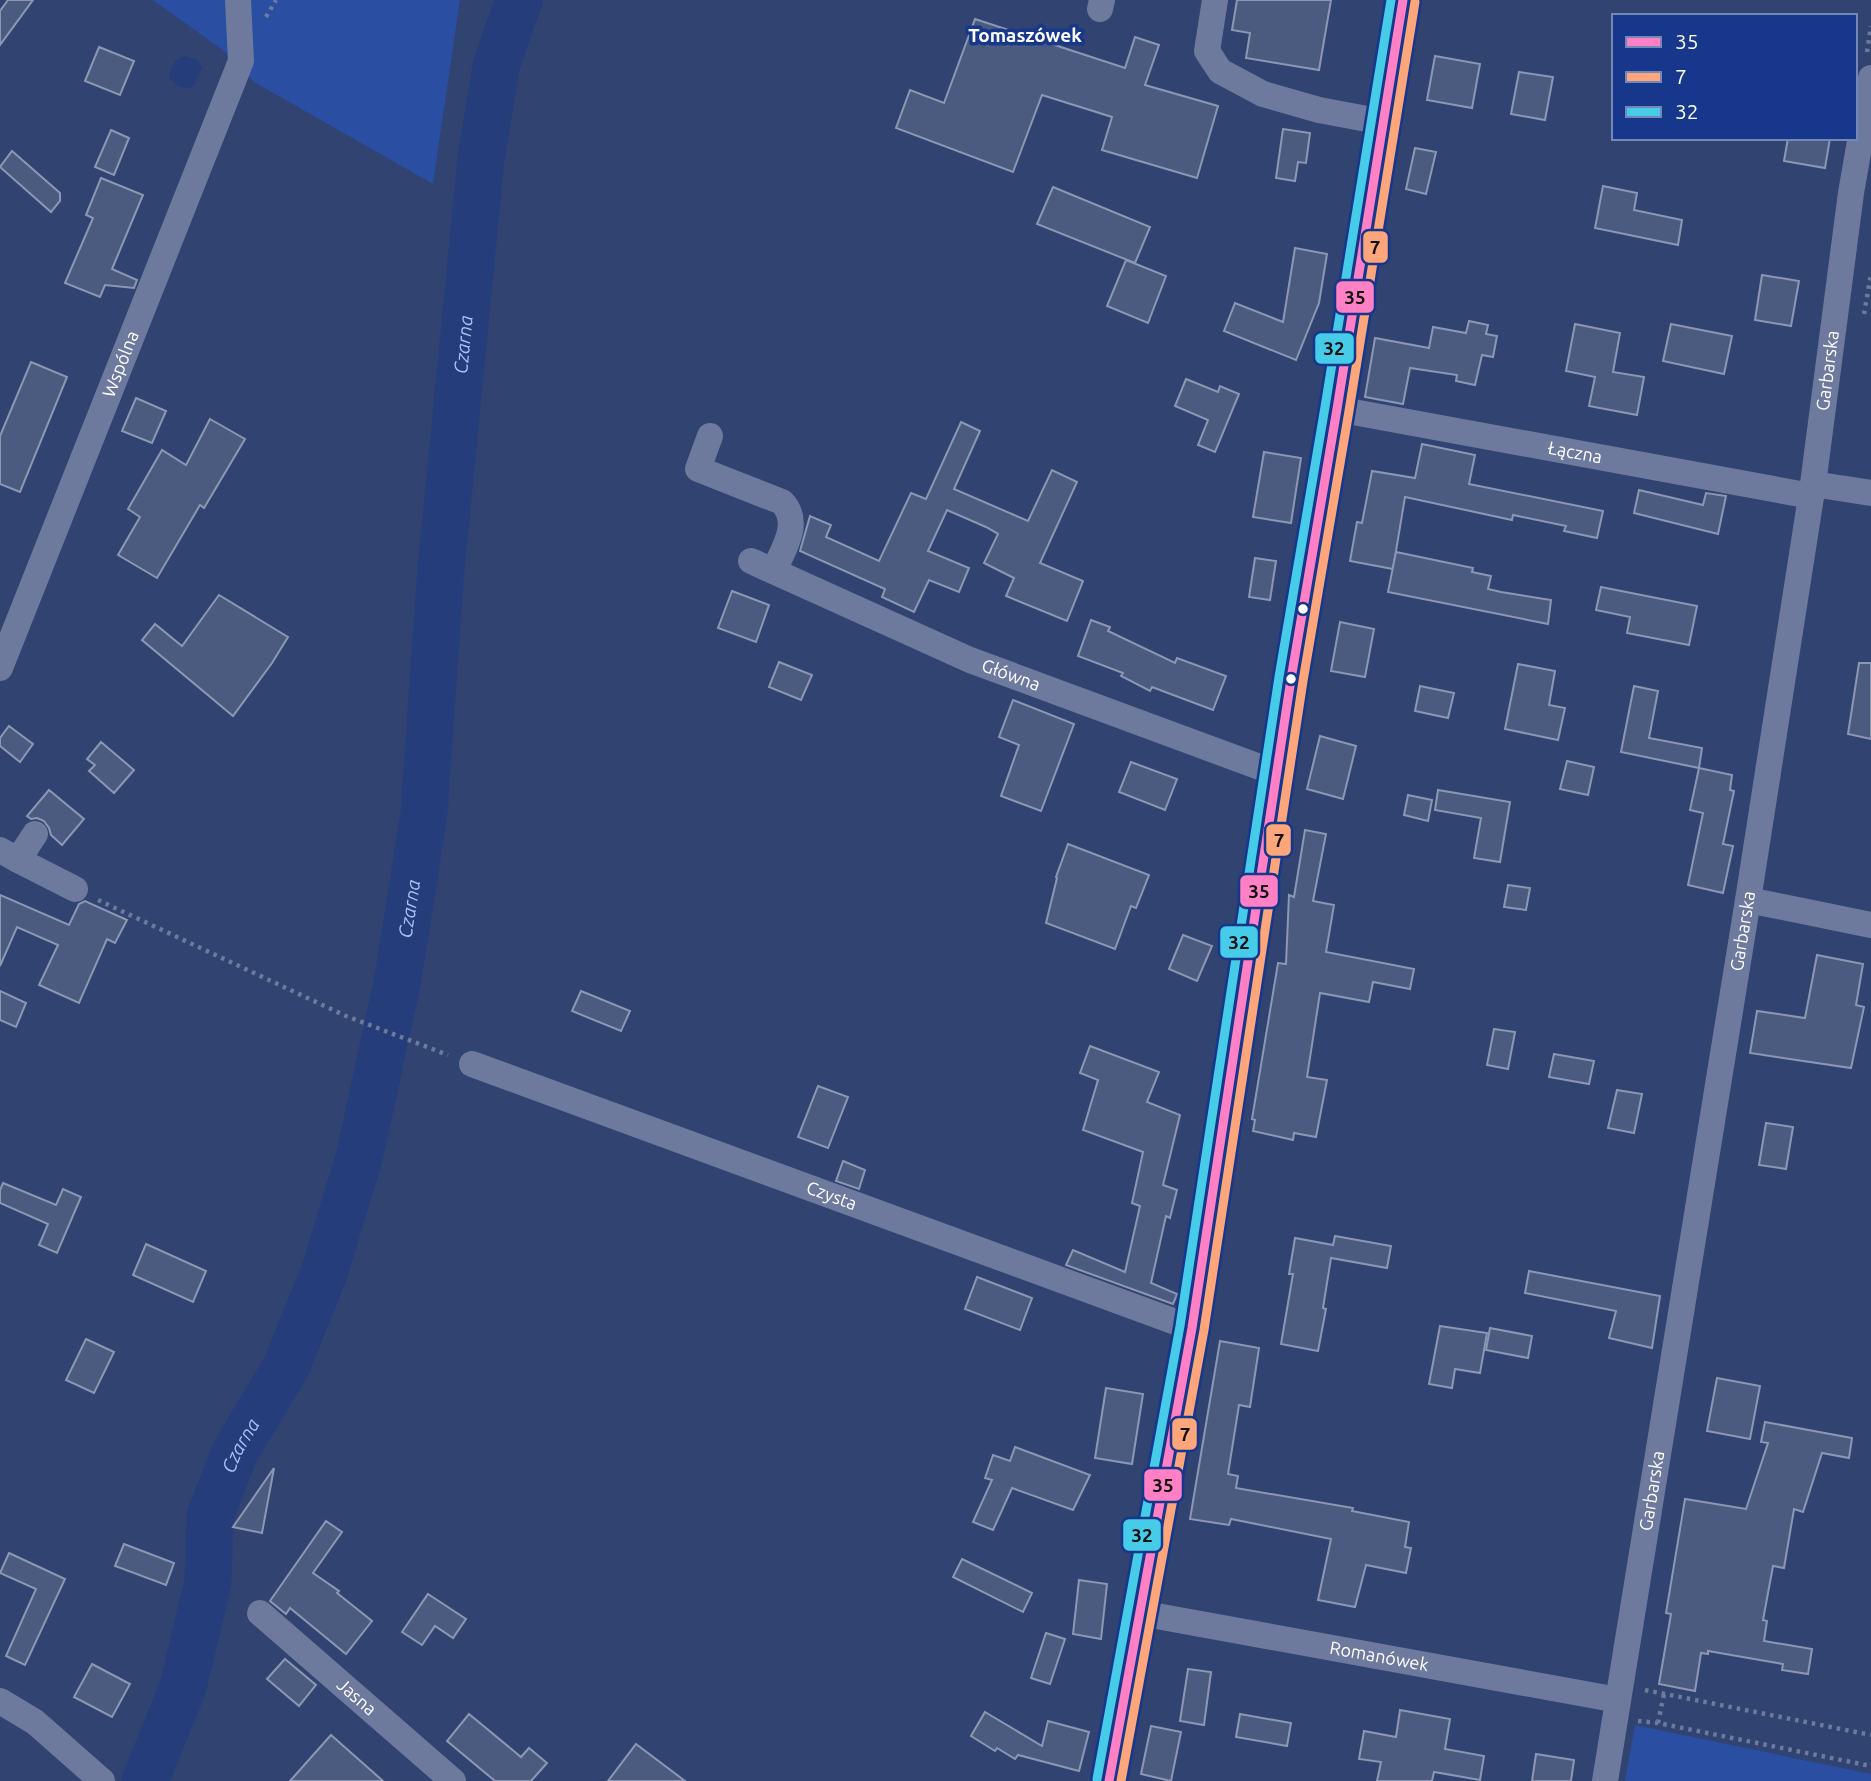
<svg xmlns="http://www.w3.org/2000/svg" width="1871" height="1781" font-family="Ubuntu,sans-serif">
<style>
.green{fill:#294ea2}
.water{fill:#253e7b}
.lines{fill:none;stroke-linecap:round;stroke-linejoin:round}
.river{stroke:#253e7b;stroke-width:47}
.building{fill:#4b5b7f;stroke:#8c97b3;stroke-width:2}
.path{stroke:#6d7a9d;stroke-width:4.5;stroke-dasharray:3.5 5;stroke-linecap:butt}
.minor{stroke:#6d7a9d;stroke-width:26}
.bus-1-casing{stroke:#16378b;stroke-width:14}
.bus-2-casing{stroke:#16378b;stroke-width:14}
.bus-3-casing{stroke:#16378b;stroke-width:14}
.bus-1{stroke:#ff80c5;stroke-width:9}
.bus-2{stroke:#fea67b;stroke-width:9}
.bus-3{stroke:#46cce9;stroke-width:9}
.bus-dot{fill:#fff;stroke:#16378b;stroke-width:2.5}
.labels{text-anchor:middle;stroke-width:7;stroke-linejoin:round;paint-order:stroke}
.street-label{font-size:18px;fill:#fff;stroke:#16378b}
.neighbourhood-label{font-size:19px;font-weight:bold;fill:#fff;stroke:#16378b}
.water-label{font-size:19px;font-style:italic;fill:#aac2f7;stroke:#16378b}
.line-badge{stroke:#16378b;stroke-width:2.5}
.pale-badge-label{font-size:19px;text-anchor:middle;font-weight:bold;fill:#111}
</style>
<rect width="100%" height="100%" fill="#314370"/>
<g class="green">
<path d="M 153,0 L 460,0 L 433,184 L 254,82 L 224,51 Z"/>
<path d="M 1635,1725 L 1871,1774 L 1871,1781 L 1625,1781 Z"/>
</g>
<path class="water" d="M 185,56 L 197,59 L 202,67 L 195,84 L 190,88 L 179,87 L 169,78 C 170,67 174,60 185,56 Z"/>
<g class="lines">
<path class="river" id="s1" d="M 145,1781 L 183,1687 L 208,1582 L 210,1516 L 235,1452 L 286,1367 L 324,1273 L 359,1158 L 397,984 L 424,814 L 440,580 L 481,159 L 496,66 L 519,0"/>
</g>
<g class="building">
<path d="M 8,0 L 33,0 L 0,45 L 0,11 Z"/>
<path d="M 1237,0 L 1331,0 L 1319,70 L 1246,58 L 1250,33 L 1232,30 Z"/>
<path d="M 975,19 L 1125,68 L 1135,37 L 1159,45 L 1145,85 L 1218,106 L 1197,178 L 1102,150 L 1112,117 L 1042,95 L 1013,172 L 896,128 L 910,90 L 944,103 Z"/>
<path d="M 99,47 L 134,61 L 120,95 L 85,81 Z"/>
<path d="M 1435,56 L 1480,64 L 1472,108 L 1427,100 Z"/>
<path d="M 1519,72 L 1553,77 L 1545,120 L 1511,114 Z"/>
<path d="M 1283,129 L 1310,133 L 1306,163 L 1298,162 L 1295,181 L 1276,178 Z"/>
<path d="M 111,130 L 129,138 L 114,175 L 95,167 Z"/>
<path d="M 1788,138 L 1830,138 L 1825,168 L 1784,161 Z"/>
<path d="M 1415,148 L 1436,152 L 1426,194 L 1406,189 Z"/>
<path d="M 12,151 L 60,193 L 60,201 L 51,212 L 0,167 Z"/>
<path d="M 101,178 L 143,195 L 112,269 L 137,280 L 134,288 L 105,285 L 100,297 L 65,283 L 93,218 L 86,215 Z"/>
<path d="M 1603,186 L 1637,193 L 1634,210 L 1682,220 L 1678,245 L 1595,228 Z"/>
<path d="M 1053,187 L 1150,227 L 1135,263 L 1037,224 Z"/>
<path d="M 1295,248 L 1327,254 L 1319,303 L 1296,360 L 1224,331 L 1235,303 L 1283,322 Z"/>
<path d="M 1126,260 L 1166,276 L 1148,323 L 1107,306 Z"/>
<path d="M 1762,275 L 1799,281 L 1791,326 L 1755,320 Z"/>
<path d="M 1469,321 L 1488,325 L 1486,334 L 1497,336 L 1493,357 L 1482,355 L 1475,385 L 1456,381 L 1457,375 L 1410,368 L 1403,404 L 1365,397 L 1375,338 L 1429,348 L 1433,327 L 1466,333 Z"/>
<path d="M 1575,324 L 1620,333 L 1613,372 L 1644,377 L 1637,415 L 1589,406 L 1595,377 L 1566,371 Z"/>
<path d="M 1671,324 L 1732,336 L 1724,374 L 1663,361 Z"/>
<path d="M 31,362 L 67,377 L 20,492 L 0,484 L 0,436 Z"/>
<path d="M 1186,379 L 1218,392 L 1220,386 L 1239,394 L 1215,452 L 1198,445 L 1208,420 L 1175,406 Z"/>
<path d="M 136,398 L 166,411 L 152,443 L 122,431 Z"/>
<path d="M 210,419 L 245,439 L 204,508 L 200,505 L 157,578 L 118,555 L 140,517 L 128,509 L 162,450 L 186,465 Z"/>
<path d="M 961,422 L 980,431 L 954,489 L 1028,521 L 1052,470 L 1077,482 L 1040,563 L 1083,581 L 1067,621 L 1006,596 L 1014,578 L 984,563 L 998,534 L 986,527 L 947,510 L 928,551 L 969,568 L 959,592 L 929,580 L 914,612 L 882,597 L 885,589 L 800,551 L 810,516 L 831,525 L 826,537 L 879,561 L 911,493 L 926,499 Z"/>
<path d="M 1422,444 L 1475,455 L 1469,484 L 1603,511 L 1597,538 L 1564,531 L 1566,526 L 1513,515 L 1512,520 L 1405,497 L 1393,569 L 1350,561 L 1357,522 L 1362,523 L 1372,471 L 1415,478 Z"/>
<path d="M 1264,452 L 1301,458 L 1291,523 L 1253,517 Z"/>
<path d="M 1639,490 L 1703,505 L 1706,493 L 1726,496 L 1718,534 L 1634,513 Z"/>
<path d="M 1396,552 L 1473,568 L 1472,572 L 1491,576 L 1488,589 L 1501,592 L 1551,600 L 1548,624 L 1388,592 Z"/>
<path d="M 1255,558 L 1276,561 L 1270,600 L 1249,597 Z"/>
<path d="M 1601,587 L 1697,606 L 1689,645 L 1627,633 L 1630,617 L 1596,610 Z"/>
<path d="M 732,591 L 769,605 L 756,642 L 718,628 Z"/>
<path d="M 219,595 L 288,637 L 272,663 L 233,716 L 142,640 L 155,624 L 182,646 Z"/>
<path d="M 1091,620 L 1110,627 L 1108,631 L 1175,663 L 1177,658 L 1226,676 L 1213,710 L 1152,687 L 1150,691 L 1121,676 L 1123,673 L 1078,656 Z"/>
<path d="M 1340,622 L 1374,629 L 1365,677 L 1331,671 Z"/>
<path d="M 779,662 L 812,675 L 801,700 L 769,687 Z"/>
<path d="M 1859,663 L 1871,663 L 1871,739 L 1848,734 Z"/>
<path d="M 1518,664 L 1555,671 L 1549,705 L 1565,708 L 1558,740 L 1505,729 Z"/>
<path d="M 1420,686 L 1454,693 L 1448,718 L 1415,711 Z"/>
<path d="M 1634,686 L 1658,691 L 1649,738 L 1702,748 L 1699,768 L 1621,752 Z"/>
<path d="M 1013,700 L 1074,724 L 1041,811 L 1001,796 L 1019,745 L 999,737 Z"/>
<path d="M 9,726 L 33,744 L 20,762 L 0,746 L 0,738 Z"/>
<path d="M 1320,736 L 1356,746 L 1343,799 L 1307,789 Z"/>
<path d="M 101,742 L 134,770 L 114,793 L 89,771 L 95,765 L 87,759 Z"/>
<path d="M 1567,761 L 1594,767 L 1588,795 L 1560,789 Z"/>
<path d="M 1131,762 L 1177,779 L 1165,810 L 1119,792 Z"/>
<path d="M 1699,768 L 1732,775 L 1730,790 L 1734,791 L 1723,844 L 1733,846 L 1723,893 L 1688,885 L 1703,813 L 1690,810 Z"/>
<path d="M 49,790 L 84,819 L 62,845 L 51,835 L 49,828 L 44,821 L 37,818 L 31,819 L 27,816 Z"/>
<path d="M 1438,790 L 1510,802 L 1500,862 L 1474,858 L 1481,818 L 1435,810 Z"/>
<path d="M 1408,795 L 1432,800 L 1428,821 L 1404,815 Z"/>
<path d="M 1305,830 L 1326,834 L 1313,901 L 1334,905 L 1326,952 L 1414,969 L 1410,989 L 1373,982 L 1369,1002 L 1320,993 L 1307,1077 L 1327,1080 L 1316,1137 L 1294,1133 L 1293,1140 L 1253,1131 L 1255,1120 L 1252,1119 L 1278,963 L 1286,964 L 1289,895 L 1294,897 Z"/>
<path d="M 1068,844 L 1149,875 L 1136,908 L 1131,906 L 1115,949 L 1046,923 L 1057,878 L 1056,877 Z"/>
<path d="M 1508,885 L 1530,888 L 1526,910 L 1504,907 Z"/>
<path d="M 0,895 L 69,925 L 79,904 L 85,901 L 127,920 L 115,943 L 107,939 L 79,1003 L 39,985 L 58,945 L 17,927 L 0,966 Z"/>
<path d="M 1183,935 L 1212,946 L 1197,981 L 1169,969 Z"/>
<path d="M 1817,955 L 1863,964 L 1856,1005 L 1864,1007 L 1851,1068 L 1750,1053 L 1757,1011 L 1805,1018 Z"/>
<path d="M 0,991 L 26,1003 L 16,1027 L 0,1020 Z"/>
<path d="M 581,991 L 630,1011 L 621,1031 L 572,1011 Z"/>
<path d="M 1494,1029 L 1515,1032 L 1508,1069 L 1487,1065 Z"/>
<path d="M 1090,1046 L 1159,1072 L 1147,1102 L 1180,1115 L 1163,1185 L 1177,1190 L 1170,1218 L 1166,1216 L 1151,1283 L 1177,1294 L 1173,1304 L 1066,1265 L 1073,1250 L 1125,1272 L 1140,1206 L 1132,1203 L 1143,1152 L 1083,1130 L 1098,1080 L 1080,1073 Z"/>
<path d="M 1554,1054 L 1594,1061 L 1589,1084 L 1549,1077 Z"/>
<path d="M 818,1086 L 848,1097 L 828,1148 L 798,1137 Z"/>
<path d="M 1617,1090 L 1642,1094 L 1634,1133 L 1608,1128 Z"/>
<path d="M 1766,1123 L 1793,1127 L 1786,1169 L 1759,1165 Z"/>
<path d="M 843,1161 L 865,1170 L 859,1189 L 836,1181 Z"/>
<path d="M 3,1183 L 56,1205 L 63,1189 L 81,1197 L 57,1253 L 39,1245 L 48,1224 L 0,1203 L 0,1190 Z"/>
<path d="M 1335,1236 L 1391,1246 L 1387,1268 L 1331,1258 L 1323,1308 L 1326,1309 L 1318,1351 L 1281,1344 L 1293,1274 L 1289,1274 L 1295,1238 L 1333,1245 Z"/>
<path d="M 146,1244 L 206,1271 L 193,1302 L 133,1275 Z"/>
<path d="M 1529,1271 L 1660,1296 L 1652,1348 L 1609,1338 L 1616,1311 L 1525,1293 Z"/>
<path d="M 977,1277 L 1032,1298 L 1020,1330 L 965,1309 Z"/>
<path d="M 1440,1326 L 1487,1333 L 1480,1373 L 1455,1369 L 1452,1388 L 1429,1384 Z"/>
<path d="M 1490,1328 L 1532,1336 L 1528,1358 L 1486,1350 Z"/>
<path d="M 86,1339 L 114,1352 L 94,1393 L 66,1380 Z"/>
<path d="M 1220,1341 L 1259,1348 L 1250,1407 L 1239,1405 L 1228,1474 L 1238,1476 L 1236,1488 L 1353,1508 L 1352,1511 L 1409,1522 L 1405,1547 L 1411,1548 L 1406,1573 L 1366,1565 L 1355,1607 L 1318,1600 L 1331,1539 L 1231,1519 L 1229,1525 L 1190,1519 Z"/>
<path d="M 1717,1378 L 1760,1386 L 1750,1439 L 1707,1431 Z"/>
<path d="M 1106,1388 L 1143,1394 L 1132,1464 L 1095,1458 Z"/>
<path d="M 1765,1422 L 1852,1438 L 1849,1458 L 1822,1453 L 1803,1512 L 1794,1509 L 1784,1568 L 1773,1566 L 1763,1620 L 1767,1621 L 1764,1641 L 1812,1649 L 1808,1674 L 1782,1670 L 1783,1664 L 1708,1651 L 1708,1654 L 1701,1653 L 1695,1691 L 1659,1684 L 1671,1614 L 1666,1613 L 1685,1499 L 1746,1509 L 1768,1443 L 1761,1442 Z"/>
<path d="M 1015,1447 L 1090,1475 L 1073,1510 L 1012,1488 L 993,1530 L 973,1522 L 992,1480 L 985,1478 L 993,1455 L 1010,1461 Z"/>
<path d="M 274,1468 L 262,1533 L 233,1527 Z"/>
<path d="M 326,1521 L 342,1532 L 313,1573 L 339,1591 L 337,1593 L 372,1621 L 346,1654 L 290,1608 L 286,1614 L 270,1601 Z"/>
<path d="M 124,1544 L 174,1563 L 166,1585 L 115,1566 Z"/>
<path d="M 9,1553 L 65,1579 L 25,1665 L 6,1656 L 36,1589 L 0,1573 Z"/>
<path d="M 962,1559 L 1032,1593 L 1023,1612 L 953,1577 Z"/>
<path d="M 1079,1580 L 1107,1584 L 1101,1639 L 1073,1634 Z"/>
<path d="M 428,1594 L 466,1619 L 453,1638 L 435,1626 L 422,1645 L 402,1632 Z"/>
<path d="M 1046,1633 L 1065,1639 L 1050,1684 L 1031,1678 Z"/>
<path d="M 285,1659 L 316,1685 L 299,1706 L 267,1679 Z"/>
<path d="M 92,1664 L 130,1684 L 112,1717 L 74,1697 Z"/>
<path d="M 1188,1669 L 1211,1672 L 1204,1725 L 1180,1721 Z"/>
<path d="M 1400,1710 L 1450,1719 L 1445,1749 L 1484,1756 L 1480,1780 L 1434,1772 L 1432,1781 L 1377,1781 L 1381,1762 L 1359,1759 L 1364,1731 L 1396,1737 Z"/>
<path d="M 985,1712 L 1042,1746 L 1048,1721 L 1089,1732 L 1079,1771 L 1018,1755 L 1015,1759 L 997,1748 L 995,1751 L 971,1736 Z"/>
<path d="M 469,1714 L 521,1757 L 529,1748 L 547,1763 L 531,1781 L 495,1781 L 447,1741 Z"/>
<path d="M 1240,1714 L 1291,1723 L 1287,1746 L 1236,1737 Z"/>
<path d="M 1151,1726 L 1181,1732 L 1171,1781 L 1141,1774 Z"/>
<path d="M 331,1735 L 383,1781 L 290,1781 Z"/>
<path d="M 636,1744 L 685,1781 L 608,1781 Z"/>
<path d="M 1536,1754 L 1574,1760 L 1571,1781 L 1532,1781 Z"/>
</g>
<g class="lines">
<g class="path">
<path d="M 266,17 L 276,0"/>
<path d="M 1867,52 L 1871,26"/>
<path d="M 1864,314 L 1871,274"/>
<path d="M 98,900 L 346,1016 L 448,1055"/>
<path d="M 1645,1690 L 1871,1735"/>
<path d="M 1638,1721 L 1658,1723 L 1871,1766"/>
<path d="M 1658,1723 L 1664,1694"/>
</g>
<g class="minor">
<path d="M 1215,0 L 1207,51 L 1220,71 L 1263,94 L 1319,110 L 1383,122"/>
<path d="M 1100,9 L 1102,0"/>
<path id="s2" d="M 1337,409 L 1811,496"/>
<path d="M 710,436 L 698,469 L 782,502 C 802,523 783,549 774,571"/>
<path d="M 1813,484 L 1871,493"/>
<path id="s3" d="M 751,561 L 970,660 L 1276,773"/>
<path id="s4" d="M 0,668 L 241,61 L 238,0"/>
<path d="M 0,850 L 18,860 L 35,834"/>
<path d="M 18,860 L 75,889"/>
<path d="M 1748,900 L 1871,925"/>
<path id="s5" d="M 472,1064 L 1192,1328"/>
<path id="s6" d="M 260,1613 L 453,1781"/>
<path id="s7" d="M 1140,1613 L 1618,1700"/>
<path d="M 0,1701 L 35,1722 L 102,1781"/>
<path d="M 1109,1781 L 1192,1328 L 1291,679 L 1337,409 L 1403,0"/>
<path id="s8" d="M 1605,1781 L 1748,900 L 1813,484 L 1851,193 L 1871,78"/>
</g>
<defs>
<path id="bus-1" d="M 1109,1781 L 1192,1328 L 1291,679 L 1337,409 L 1403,0"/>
<path id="bus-2" d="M 1121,1781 L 1204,1330 L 1303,681 L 1349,411 L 1415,2"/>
<path id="bus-3" d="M 1097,1779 L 1180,1326 L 1279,677 L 1325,407 L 1391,0"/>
</defs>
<use href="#bus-1" class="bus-1-casing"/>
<use href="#bus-2" class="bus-2-casing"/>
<use href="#bus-3" class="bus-3-casing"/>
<use href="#bus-1" class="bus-1"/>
<use href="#bus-2" class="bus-2"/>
<use href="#bus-3" class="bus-3"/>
</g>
<g class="bus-dot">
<circle cx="1303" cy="609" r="6"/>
<circle cx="1291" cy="679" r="6"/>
</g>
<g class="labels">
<g class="street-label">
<text dy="6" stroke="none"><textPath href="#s4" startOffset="327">Wspólna</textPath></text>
<text dy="6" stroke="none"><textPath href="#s8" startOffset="1428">Garbarska</textPath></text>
<text dy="6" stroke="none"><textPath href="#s2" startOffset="242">Łączna</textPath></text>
<text dy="6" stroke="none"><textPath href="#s3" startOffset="284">Główna</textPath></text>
<text dy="6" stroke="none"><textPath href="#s8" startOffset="861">Garbarska</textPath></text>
<text dy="6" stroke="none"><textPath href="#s5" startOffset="383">Czysta</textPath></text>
<text dy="6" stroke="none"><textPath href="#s8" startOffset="294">Garbarska</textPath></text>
<text dy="6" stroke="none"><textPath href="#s7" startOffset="243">Romanówek</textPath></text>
<text dy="6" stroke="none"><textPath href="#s6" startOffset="128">Jasna</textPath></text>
</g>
<g class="neighbourhood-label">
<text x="1025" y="42">Tomaszówek</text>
</g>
<g class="water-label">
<text dy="7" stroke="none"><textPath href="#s1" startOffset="1486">Czarna</textPath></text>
<text dy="7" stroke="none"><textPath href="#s1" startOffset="919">Czarna</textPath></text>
<text dy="7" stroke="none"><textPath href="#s1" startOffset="352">Czarna</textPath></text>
</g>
</g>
<g class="line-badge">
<rect x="1362" y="230" width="27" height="34" rx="7" fill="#fea67b"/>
<rect x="1335" y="280" width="40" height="34" rx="7" fill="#ff80c5"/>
<rect x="1314" y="332" width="41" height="33" rx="7" fill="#46cce9"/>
<rect x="1265" y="823" width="27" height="34" rx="7" fill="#fea67b"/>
<rect x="1239" y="874" width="40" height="34" rx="7" fill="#ff80c5"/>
<rect x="1219" y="925" width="40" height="34" rx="7" fill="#46cce9"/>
<rect x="1171" y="1417" width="27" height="34" rx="7" fill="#fea67b"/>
<rect x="1143" y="1468" width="40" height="34" rx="7" fill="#ff80c5"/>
<rect x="1122" y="1518" width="40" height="34" rx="7" fill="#46cce9"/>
</g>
<g class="pale-badge-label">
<text x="1375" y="254">7</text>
<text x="1355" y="304">35</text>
<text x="1334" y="355">32</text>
<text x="1279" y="847">7</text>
<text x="1259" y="898">35</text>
<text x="1239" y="949">32</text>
<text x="1185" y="1441">7</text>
<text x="1163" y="1492">35</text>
<text x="1142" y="1542">32</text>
</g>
<rect x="1612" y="14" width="245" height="126" fill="#16378b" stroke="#7387b9" stroke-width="2"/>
<rect x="1626" y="37" width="35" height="10" fill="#ff80c5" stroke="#7387b9" stroke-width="2"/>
<text x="1675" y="49" font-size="21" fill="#ffffff">35</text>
<rect x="1626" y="72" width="35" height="10" fill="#fea67b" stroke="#7387b9" stroke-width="2"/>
<text x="1675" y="84" font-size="21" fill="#ffffff">7</text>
<rect x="1626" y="107" width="35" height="10" fill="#46cce9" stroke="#7387b9" stroke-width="2"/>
<text x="1675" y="119" font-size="21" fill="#ffffff">32</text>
</svg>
